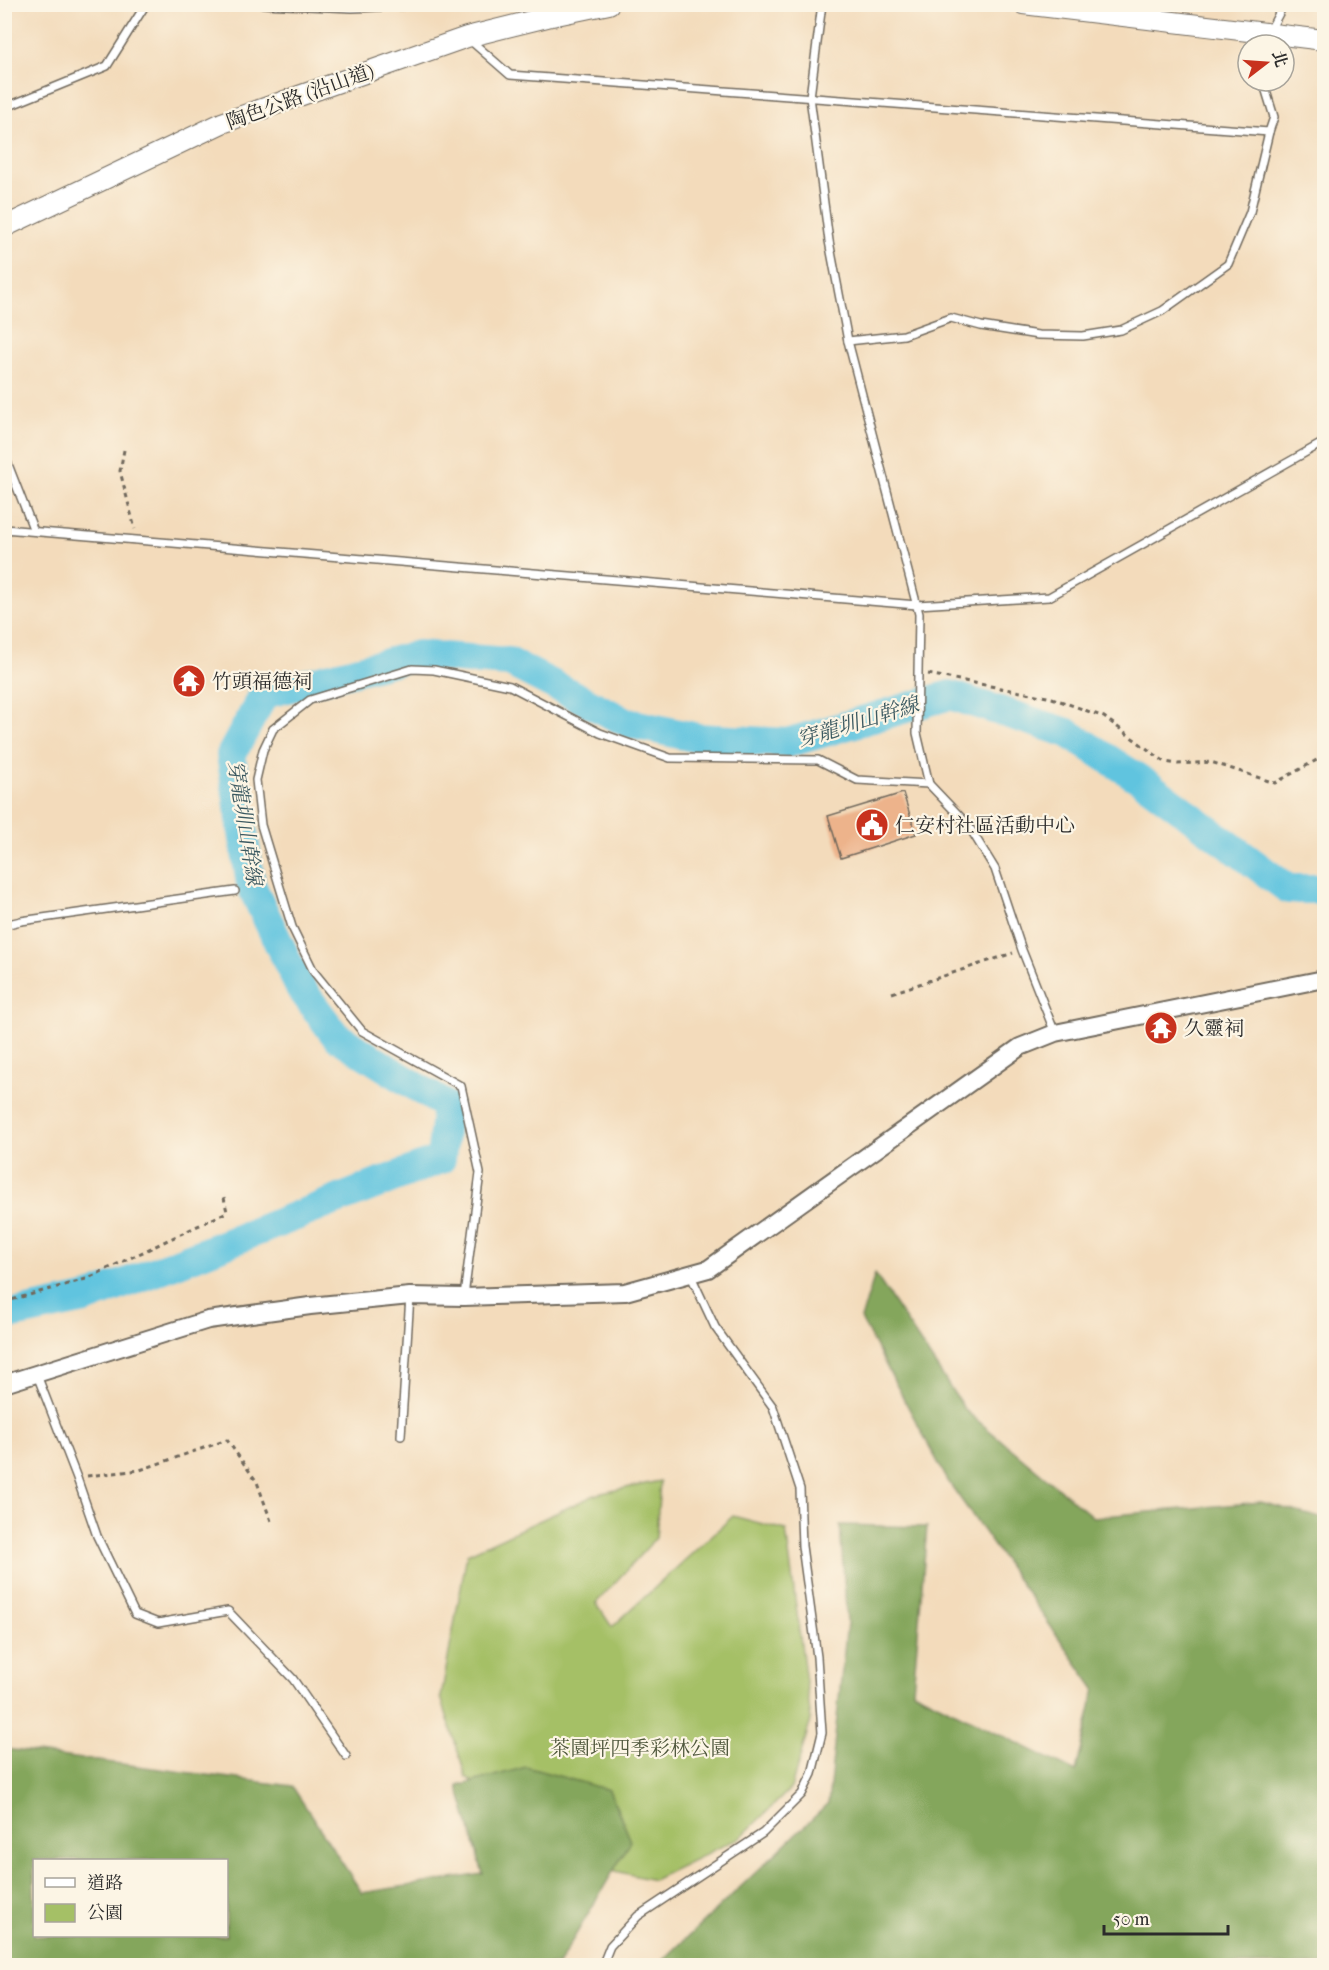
<svg xmlns="http://www.w3.org/2000/svg" width="1329" height="1970" font-family="'IM FELL French Canon','Noto Serif TC',serif">
<style>
.green{fill:#a5c066;stroke:#687648;stroke-width:1.5}
.forest{fill:#84a65b;stroke:#586843;stroke-width:1.5;fill-rule:evenodd}
.lines{fill:none;stroke-linecap:round;stroke-linejoin:round}
.river{stroke:#61c4df;stroke-width:30}
.building{fill:#edb38b}
.service-casing{stroke:#71695d;stroke-width:10}
.tertiary-casing{stroke:#71695d;stroke-width:20}
.secondary-casing{stroke:#71695d;stroke-width:22}
.path{stroke:#71695d;stroke-width:3;stroke-dasharray:4.5 4.5;stroke-linecap:butt}
.service{stroke:#fff;stroke-width:7}
.tertiary{stroke:#fff;stroke-width:16}
.secondary{stroke:#fff;stroke-width:20}
.labels{text-anchor:middle;stroke-width:4.5;stroke-linejoin:round;paint-order:stroke}
.street-label{font-size:20px;fill:#2b2b2b;stroke:#fcf5e5}
.poi-label{font-size:20px;fill:#2b2b2b;stroke:#fcf5e5;text-anchor:start}
.park-label{font-size:20px;fill:#50583d;stroke:#fcf5e5}
.water-label{font-size:21px;font-style:italic;fill:#3b5961;stroke:#fcf5e5}
</style>
<rect width="100%" height="100%" fill="#fcf5e5"/>
<filter id="ink" filterUnits="userSpaceOnUse"><feTurbulence type="fractalNoise" baseFrequency=".0167" numOctaves="2"/><feDisplacementMap in="SourceGraphic" scale="12" xChannelSelector="R" yChannelSelector="G"/><feConvolveMatrix kernelMatrix="1 2 1 2 8 2 1 2 1" color-interpolation-filters="sRGB"/></filter>
<filter id="wash" filterUnits="userSpaceOnUse"><feTurbulence type="fractalNoise" baseFrequency=".008" numOctaves="4" result="noise"/><feDisplacementMap in="SourceGraphic" scale="24" xChannelSelector="R" yChannelSelector="G"/><feGaussianBlur stdDeviation="1.35" result="paint"/><feColorMatrix in="noise" values="0 0 0 0 0 0 0 0 0 0 0 0 0 0 0 0 0 1.4 0 .05"/><feComposite in="paint" operator="in"/></filter>
<g filter="url(#wash)">
<rect width="100%" height="100%" fill="#f3dbbb"/>
<path class="green" d="M 660,1481 L 656,1538 L 596,1603 L 612,1627 L 733,1516 L 786,1530 L 811,1720 L 791,1788 L 741,1837 L 653,1880 L 591,1865 L 466,1777 L 441,1697 L 467,1554 L 597,1494 Z"/>
<g class="forest">
<path d="M 875,1274 L 965,1410 L 1093,1517 L 1261,1502 L 1324,1519 L 1324,1965 L 658,1965 L 828,1804 L 847,1622 L 840,1525 L 927,1527 L 913,1691 L 1076,1772 L 1095,1689 L 948,1481 L 861,1319 Z"/>
<path d="M 5,1749 L 292,1786 L 362,1893 L 483,1874 L 458,1786 L 526,1767 L 609,1790 L 631,1841 L 558,1965 L 5,1965 ZM 34,1860 L 226,1860 L 226,1936 L 34,1936 Z"/>
</g>
<g class="lines">
<path class="river" d="M 4,1316 L 85,1299 L 441,1159 L 447,1106 L 336,1036 L 299,986 L 251,885 L 231,755 L 264,694 L 418,655 L 509,662 L 628,723 L 698,738 L 787,743 L 950,695 L 1068,733 L 1150,786 L 1288,889 L 1324,889"/>
</g>
<g id="blocks">
<path class="building" d="M 903,793 L 916,834 L 841,858 L 828,816 Z"/>
</g>
</g>
<g filter="url(#ink)">
<use href="#blocks" fill-opacity="0" stroke="#71695d" stroke-width="1.5"/>
<g class="lines">
<defs>
<g id="service">
<path d="M 263,4 L 352,8 L 458,4"/>
<path d="M 533,4 L 544,15"/>
<path d="M 822,4 L 810,97 L 829,241 L 848,341 L 919,614 L 917,733 L 929,784 L 968,825 L 995,869 L 1022,950 L 1055,1033"/>
<path d="M 470,40 L 510,75 L 1269,132 L 1274,117 L 1263,81"/>
<path d="M 1265,45 L 1268,34 L 1284,4"/>
<path d="M 4,108 L 107,66 L 146,4"/>
<path d="M 848,341 L 904,335 L 951,318 L 981,326 L 1038,335 L 1083,336 L 1121,330 L 1162,311 L 1228,264 L 1250,212 L 1269,132"/>
<path d="M 4,454 L 34,531"/>
<path d="M 4,529 L 917,605 L 1049,597 L 1324,442"/>
<path d="M 4,925 L 21,921 L 235,891"/>
<path d="M 464,1296 L 480,1173 L 461,1086 L 362,1031 L 314,972 L 292,927 L 261,825 L 256,780 L 263,750 L 273,729 L 310,700 L 412,669 L 434,670 L 510,686 L 600,733 L 670,758 L 818,760 L 857,780 L 929,784"/>
<path d="M 37,1375 L 77,1478 L 97,1536 L 135,1614 L 158,1623 L 228,1611 L 293,1679 L 346,1756"/>
<path d="M 401,1436 L 410,1296"/>
<path d="M 602,1966 L 610,1946 L 638,1916 L 763,1833 L 802,1794 L 812,1774 L 822,1733 L 817,1657 L 802,1546 L 800,1489 L 773,1407 L 715,1327 L 691,1276"/>
</g>
<path id="tertiary" d="M 4,1384 L 208,1320 L 310,1306 L 410,1296 L 464,1297 L 625,1292 L 708,1269 L 1020,1047 L 1055,1033 L 1324,979"/>
<g id="secondary">
<path d="M 1023,4 L 1324,40"/>
<path d="M 4,227 L 222,123 L 467,37 L 547,17 L 609,4"/>
</g>
</defs>
<use href="#service" class="service-casing"/>
<use href="#tertiary" class="tertiary-casing"/>
<use href="#secondary" class="secondary-casing"/>
<g class="path">
<path d="M 124,450 L 120,471 L 135,529"/>
<path d="M 928,674 L 1052,698 L 1104,717 L 1165,762 L 1178,764 L 1211,762 L 1275,783 L 1324,756"/>
<path d="M 892,993 L 1013,953"/>
<path d="M 4,1302 L 86,1279 L 227,1212 L 223,1193"/>
<path d="M 87,1476 L 140,1470 L 227,1440 L 257,1482 L 272,1524"/>
</g>
<use href="#service" class="service"/>
<use href="#tertiary" class="tertiary"/>
<use href="#secondary" class="secondary"/>
</g>
</g>
<defs>
<symbol id="temple-disc" viewBox="-11 -11 22 22"><circle r="9.5" fill="#c8321e" stroke="#fcf5e5"/><path d="M0-6L5-2H3V0L6.5 2.5H4V6H1.5V3h-3V6H-4V2.5H-6.5L-3 0V-2H-5Z" fill="#fff"/></symbol>
<symbol id="civic-disc" viewBox="-11 -11 22 22"><circle r="9.5" fill="#c8321e" stroke="#fcf5e5"/><path d="M-.6-6.5H3V-4.5H.6V-3L4-1V1h2V6H-6V1h2V-1L-.6-3ZM-1.2 2.5V6h2.4V2.5Z" fill="#fff"/></symbol>
</defs>
<g fill-rule="evenodd">
<use href="#temple-disc" x="170" y="662" width="38" height="38"/>
<use href="#civic-disc" x="853" y="806" width="38" height="38"/>
<use href="#temple-disc" x="1142" y="1009" width="38" height="38"/>
</g>
<g class="labels">
<g class="street-label">
<text transform="translate(300 96) rotate(-20)" y="7">陶色公路 (沿山道)</text>
</g>
<g class="poi-label">
<text x="212" y="688">竹頭福德祠</text>
<text x="895" y="832">仁安村社區活動中心</text>
<text x="1184" y="1035">久靈祠</text>
</g>
<g class="park-label">
<text x="640" y="1755">茶園坪四季彩林公園</text>
</g>
<g class="water-label">
<text transform="translate(858 722) rotate(-17)" y="7">穿龍圳山幹線</text>
<text transform="translate(245 823) rotate(81)" y="7">穿龍圳山幹線</text>
</g>
</g>
<rect width="1329" height="1970" fill="none" stroke="#fcf5e5" stroke-width="24"/>
<rect x="33" y="1859" width="195" height="78" fill="#fcf5e5" stroke="#a8a49b" stroke-width="1.5"/>
<rect x="45" y="1878" width="30" height="9" fill="#ffffff" stroke="#a8a49b" stroke-width="1.5"/>
<text x="87" y="1889" font-size="18" fill="#2b2b2b">道路</text>
<rect x="45" y="1904" width="30" height="18" fill="#a5c066" stroke="#a8a49b" stroke-width="1.5"/>
<text x="87" y="1919" font-size="18" fill="#2b2b2b">公園</text>
<g transform="translate(1266 63) rotate(73)"><circle r="28" fill="#fcf5e5" stroke="#a8a49b" stroke-width="1.5"/>
<path d="M0-4.5L10 22L0 15L-10 22Z" fill="#c8321e"/>
<text y="-9" font-size="16" font-weight="bold" text-anchor="middle" fill="#2b2b2b">北</text>
</g>
<path d="M1104 1925v9h124v-9" fill="none" stroke="#2b2b2b" stroke-width="3"/>
<text x="1113" y="1925" font-size="18" fill="#2b2b2b" stroke="#fcf5e5" stroke-width="4.5" paint-order="stroke">50 m</text>
</svg>
